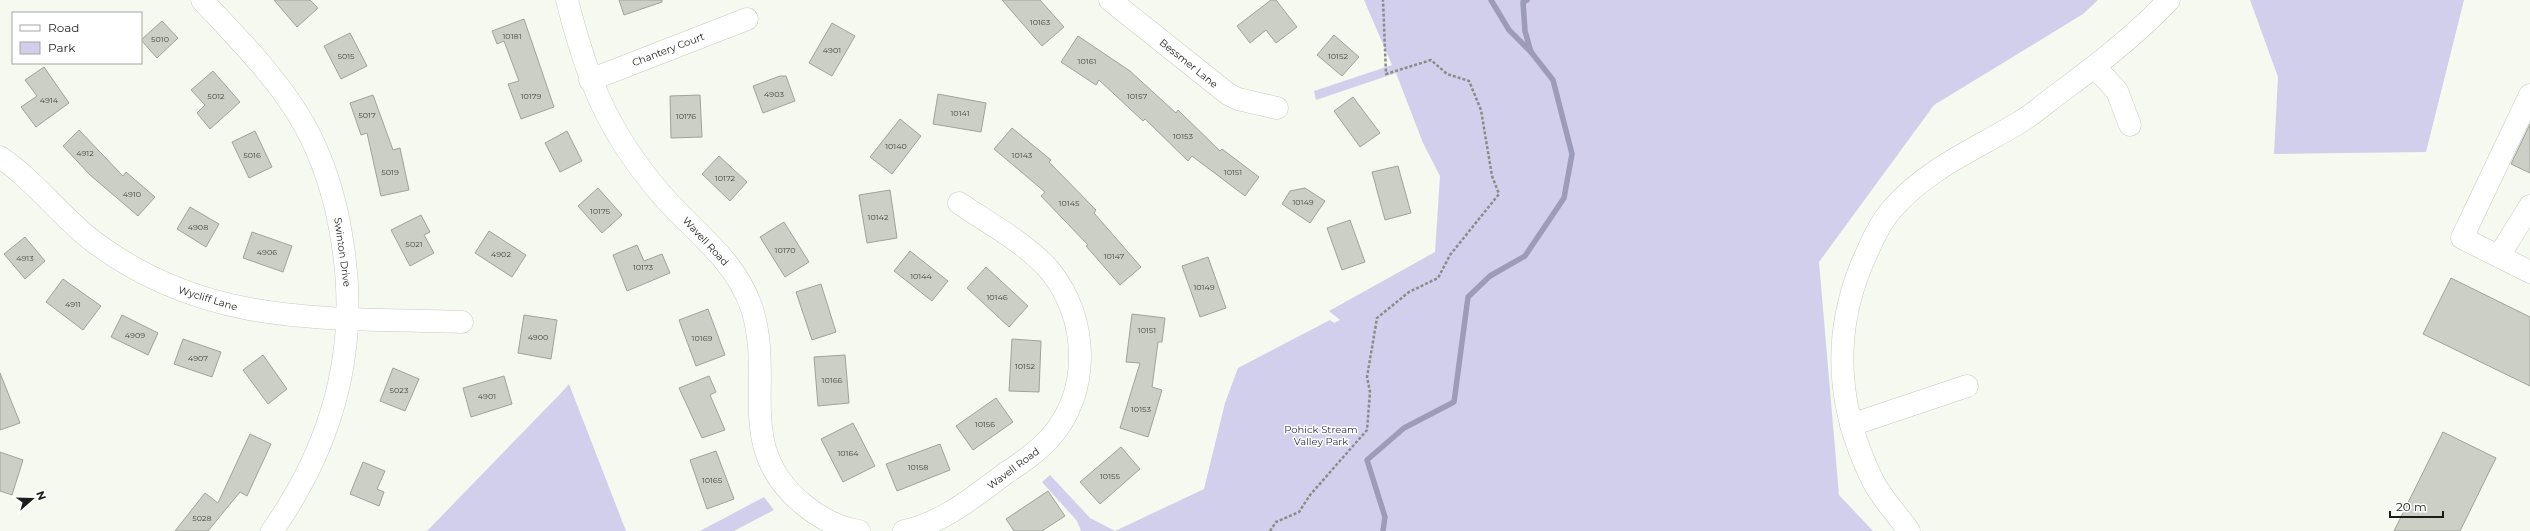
<svg xmlns="http://www.w3.org/2000/svg" width="2530" height="531" font-family="Montserrat,sans-serif">
<style>
.green{fill:#d1cfec}
.lines{fill:none;stroke-linecap:round;stroke-linejoin:round}
.stream{stroke:#9d9bba;stroke-width:5.5}
.building{fill:#cbcfc5;stroke:#9fa39a}
.minor-casing{stroke:#c7cac1;stroke-width:23}
.path{stroke:#8a8c86;stroke-width:2.5;stroke-dasharray:3 2;stroke-linecap:butt}
.minor{stroke:#fff;stroke-width:22}
.labels{text-anchor:middle;stroke-width:3;stroke-linejoin:round;paint-order:stroke}
.number-label{font-size:8px;fill:#484a45}
.street-label{font-size:10px;fill:#1c1d1a;stroke:#fff}
.park-label{font-size:10px;fill:#302954;stroke:#fff}
</style>
<rect width="100%" height="100%" fill="#f5f9ef"/>
<g class="green">
<path d="M 1364,0 L 2098,0 L 2083,14 L 1934,105 L 1819,262 L 1839,495 L 1873,531 L 1081,531 L 1077,521 L 1042,482 L 1050,475 L 1090,518 L 1115,531 L 1204,489 L 1225,403 L 1238,368 L 1330,320 L 1334,323 L 1340,320 L 1329,311 L 1435,252 L 1440,176 L 1423,143 L 1396,73 L 1316,100 L 1314,91 L 1392,65 Z"/>
<path d="M 2250,0 L 2464,0 L 2426,152 L 2274,154 L 2278,77 Z"/>
<path d="M 569,384 L 626,531 L 427,531 L 561,393 Z"/>
<path d="M 764,497 L 774,510 L 734,531 L 700,531 Z"/>
</g>
<g class="lines">
<g class="stream">
<path d="M 1491,0 L 1509,30 L 1531,52"/>
<path d="M 1383,531 L 1385,517 L 1367,460 L 1404,428 L 1454,402 L 1468,297 L 1490,276 L 1525,256 L 1564,198 L 1572,154 L 1553,80 L 1531,52 L 1525,31 L 1523,2 L 1527,0"/>
</g>
</g>
<g class="building">
<path d="M 274,0 L 310,0 L 318,8 L 297,27 Z"/>
<path d="M 619,0 L 662,0 L 662,2 L 624,15 Z"/>
<path d="M 1002,0 L 1040,0 L 1064,27 L 1042,46 Z"/>
<path d="M 1271,0 L 1276,0 L 1297,27 L 1276,43 L 1266,30 L 1250,43 L 1237,26 Z"/>
<path d="M 524,19 L 554,107 L 521,119 L 508,84 L 519,81 L 504,41 L 497,44 L 492,31 Z"/>
<path d="M 162,21 L 178,38 L 157,58 L 141,40 Z"/>
<path d="M 832,23 L 855,36 L 832,76 L 809,63 Z"/>
<path d="M 350,33 L 367,66 L 341,79 L 324,46 Z"/>
<path d="M 1334,35 L 1359,57 L 1342,76 L 1317,55 Z"/>
<path d="M 1078,36 L 1130,71 L 1176,113 L 1178,110 L 1220,151 L 1222,149 L 1259,177 L 1245,196 L 1192,156 L 1188,161 L 1145,119 L 1143,121 L 1099,80 L 1096,85 L 1061,62 Z"/>
<path d="M 44,67 L 69,103 L 36,127 L 21,107 L 37,96 L 25,80 Z"/>
<path d="M 213,71 L 240,102 L 210,129 L 197,113 L 205,105 L 191,90 Z"/>
<path d="M 780,76 L 786,76 L 795,101 L 763,113 L 753,86 Z"/>
<path d="M 938,94 L 986,103 L 981,132 L 933,124 Z"/>
<path d="M 373,95 L 393,150 L 400,148 L 409,190 L 381,196 L 367,133 L 361,135 L 350,103 Z"/>
<path d="M 700,95 L 702,137 L 671,138 L 670,96 Z"/>
<path d="M 1353,97 L 1380,133 L 1360,147 L 1334,111 Z"/>
<path d="M 900,119 L 921,136 L 892,174 L 870,157 Z"/>
<path d="M 2530,124 L 2530,173 L 2511,164 Z"/>
<path d="M 1012,128 L 1051,160 L 1049,162 L 1096,210 L 1094,213 L 1141,267 L 1120,285 L 1086,246 L 1088,245 L 1041,196 L 1045,192 L 994,149 Z"/>
<path d="M 79,130 L 123,176 L 126,172 L 155,197 L 138,216 L 90,175 L 63,146 Z"/>
<path d="M 255,131 L 272,167 L 249,178 L 232,142 Z"/>
<path d="M 567,131 L 582,161 L 560,172 L 545,143 Z"/>
<path d="M 719,156 L 747,182 L 730,201 L 702,174 Z"/>
<path d="M 1398,166 L 1411,213 L 1385,220 L 1372,172 Z"/>
<path d="M 598,188 L 622,215 L 602,233 L 578,206 Z"/>
<path d="M 1305,188 L 1325,201 L 1310,223 L 1282,204 L 1290,191 Z"/>
<path d="M 890,190 L 897,238 L 867,243 L 859,195 Z"/>
<path d="M 190,207 L 219,224 L 206,247 L 177,229 Z"/>
<path d="M 421,215 L 430,232 L 424,235 L 434,253 L 410,266 L 391,230 Z"/>
<path d="M 1350,220 L 1365,262 L 1342,270 L 1327,228 Z"/>
<path d="M 784,222 L 809,262 L 785,277 L 760,237 Z"/>
<path d="M 489,231 L 526,255 L 512,277 L 475,253 Z"/>
<path d="M 252,232 L 292,246 L 283,272 L 243,258 Z"/>
<path d="M 25,237 L 45,261 L 25,279 L 4,254 Z"/>
<path d="M 637,245 L 644,261 L 662,254 L 670,273 L 627,291 L 613,255 Z"/>
<path d="M 910,251 L 948,281 L 932,301 L 894,271 Z"/>
<path d="M 1208,257 L 1226,308 L 1200,317 L 1182,266 Z"/>
<path d="M 986,267 L 1028,306 L 1009,327 L 967,288 Z"/>
<path d="M 2451,278 L 2530,317 L 2530,386 L 2423,334 Z"/>
<path d="M 63,279 L 101,306 L 83,330 L 46,302 Z"/>
<path d="M 821,284 L 836,332 L 812,340 L 796,292 Z"/>
<path d="M 708,309 L 725,355 L 696,366 L 679,320 Z"/>
<path d="M 1132,314 L 1165,318 L 1162,342 L 1158,342 L 1152,387 L 1162,390 L 1148,437 L 1120,428 L 1140,363 L 1126,362 Z"/>
<path d="M 122,315 L 158,333 L 148,355 L 111,337 Z"/>
<path d="M 524,315 L 557,320 L 551,359 L 518,353 Z"/>
<path d="M 183,339 L 221,352 L 212,377 L 174,364 Z"/>
<path d="M 1012,339 L 1041,341 L 1039,392 L 1009,391 Z"/>
<path d="M 263,355 L 287,389 L 268,404 L 243,370 Z"/>
<path d="M 845,355 L 849,403 L 818,406 L 814,357 Z"/>
<path d="M 393,368 L 419,379 L 405,411 L 380,401 Z"/>
<path d="M 0,373 L 20,423 L 0,430 Z"/>
<path d="M 504,376 L 512,404 L 471,417 L 463,388 Z"/>
<path d="M 709,376 L 716,392 L 710,395 L 725,430 L 702,438 L 679,388 Z"/>
<path d="M 996,398 L 1013,422 L 973,450 L 956,426 Z"/>
<path d="M 853,423 L 875,466 L 843,482 L 821,439 Z"/>
<path d="M 2443,432 L 2496,458 L 2460,531 L 2394,531 Z"/>
<path d="M 250,434 L 271,444 L 247,496 L 240,492 L 208,531 L 175,531 L 205,493 L 218,503 Z"/>
<path d="M 940,444 L 950,470 L 897,491 L 886,464 Z"/>
<path d="M 1121,447 L 1140,469 L 1100,504 L 1080,482 Z"/>
<path d="M 716,451 L 734,499 L 707,509 L 690,460 Z"/>
<path d="M 0,452 L 23,460 L 12,495 L 0,491 Z"/>
<path d="M 363,462 L 385,471 L 377,489 L 384,492 L 379,506 L 350,494 Z"/>
<path d="M 1048,491 L 1065,516 L 1042,531 L 1014,531 L 1006,519 Z"/>
</g>
<g class="lines">
<defs>
<g id="minor">
<path d="M 202,0 C 239,40 278,78 305,126 C 324,161 336,200 342,240 C 360,347 334,443 272,531"/>
<path d="M 567,0 C 587,79 607,131 661,194 C 693,231 734,258 751,306 C 776,379 732,447 804,505 C 820,518 839,528 859,531"/>
<path d="M 1110,0 L 1228,94 L 1238,99 L 1277,108"/>
<path d="M 2095,67 L 2117,91 L 2130,125"/>
<path d="M 590,80 L 747,19"/>
<path d="M 2530,95 L 2462,238 L 2530,272"/>
<path d="M 0,157 C 35,181 60,216 94,242 C 209,328 327,317 462,322"/>
<path d="M 2499,256 L 2530,206"/>
<path d="M 1851,425 L 1967,386"/>
<path d="M 904,531 C 943,523 975,496 1006,473 C 1021,463 1036,453 1049,439 C 1091,393 1089,320 1051,272 C 1029,245 988,223 959,203"/>
<path d="M 1909,531 C 1897,514 1881,498 1872,479 C 1838,410 1832,338 1861,266 C 1869,248 1879,223 1893,208 C 1928,168 1976,149 2020,122 C 2035,113 2048,101 2062,91 C 2100,63 2137,34 2169,0"/>
</g>
</defs>
<use href="#minor" class="minor-casing"/>
<path class="path" d="M 1270,531 L 1276,522 L 1299,512 L 1310,495 L 1367,430 L 1370,392 L 1367,377 L 1377,318 L 1409,292 L 1438,278 L 1450,255 L 1499,194 L 1492,176 L 1481,110 L 1469,81 L 1447,74 L 1431,60 L 1386,74 L 1383,0"/>
<use href="#minor" class="minor"/>
</g>
<g class="labels">
<g class="number-label">
<text x="1040" y="25">10163</text>
<text x="512" y="39">10181</text>
<text x="160" y="42">5010</text>
<text x="832" y="53">4901</text>
<text x="346" y="59">5015</text>
<text x="1338" y="59">10152</text>
<text x="1087" y="64">10161</text>
<text x="774" y="97">4903</text>
<text x="216" y="99">5012</text>
<text x="531" y="99">10179</text>
<text x="1137" y="99">10157</text>
<text x="49" y="103">4914</text>
<text x="960" y="116">10141</text>
<text x="367" y="118">5017</text>
<text x="686" y="119">10176</text>
<text x="1183" y="139">10153</text>
<text x="896" y="149">10140</text>
<text x="85" y="156">4912</text>
<text x="252" y="158">5016</text>
<text x="1022" y="158">10143</text>
<text x="390" y="175">5019</text>
<text x="1233" y="175">10151</text>
<text x="725" y="181">10172</text>
<text x="132" y="197">4910</text>
<text x="1303" y="205">10149</text>
<text x="1069" y="206">10145</text>
<text x="600" y="214">10175</text>
<text x="878" y="220">10142</text>
<text x="198" y="230">4908</text>
<text x="414" y="247">5021</text>
<text x="785" y="253">10170</text>
<text x="267" y="255">4906</text>
<text x="501" y="257">4902</text>
<text x="1114" y="259">10147</text>
<text x="25" y="261">4913</text>
<text x="643" y="270">10173</text>
<text x="921" y="279">10144</text>
<text x="1204" y="290">10149</text>
<text x="997" y="300">10146</text>
<text x="73" y="307">4911</text>
<text x="1147" y="333">10151</text>
<text x="135" y="338">4909</text>
<text x="538" y="340">4900</text>
<text x="702" y="341">10169</text>
<text x="198" y="361">4907</text>
<text x="1025" y="369">10152</text>
<text x="832" y="383">10166</text>
<text x="399" y="393">5023</text>
<text x="487" y="399">4901</text>
<text x="1141" y="412">10153</text>
<text x="985" y="427">10156</text>
<text x="848" y="456">10164</text>
<text x="918" y="470">10158</text>
<text x="1110" y="479">10155</text>
<text x="712" y="483">10165</text>
<text x="202" y="521">5028</text>
</g>
<g class="street-label">
<text transform="translate(668 49) rotate(-21)" y="4">Chantery Court</text>
<text transform="translate(1189 63) rotate(39)" y="4">Bessmer Lane</text>
<text transform="translate(706 241) rotate(47)" y="4">Wavell Road</text>
<text transform="translate(343 252) rotate(82)" y="4">Swinton Drive</text>
<text transform="translate(208 298) rotate(17)" y="4">Wycliff Lane</text>
<text transform="translate(1013 468) rotate(-37)" y="4">Wavell Road</text>
</g>
<g class="park-label">
<text x="1321" y="433">Pohick Stream<tspan x="1321" dy="12">Valley Park</tspan></text>
</g>
</g>
<rect x="12" y="12" width="130" height="52" fill="#ffffff" stroke="#a4a5a3"/>
<rect x="20" y="25" width="20" height="6" fill="#ffffff" stroke="#a4a5a3"/>
<text x="48" y="32" font-size="12" fill="#1c1d1a">Road</text>
<rect x="20" y="42" width="20" height="12" fill="#d1cfec" stroke="#a4a5a3"/>
<text x="48" y="52" font-size="12" fill="#1c1d1a">Park</text>
<g transform="translate(32 499) rotate(70)" stroke="#ffffff" stroke-width="3" paint-order="stroke">
<path d="M0-3L7 15L0 10L-7 15Z" fill="#1c1d1a"/>
<text y="-6" font-size="11" font-weight="bold" text-anchor="middle" fill="#1c1d1a">N</text>
</g>
<path d="M2390 511v6h53v-6" fill="none" stroke="#1c1d1a" stroke-width="2"/>
<text x="2396" y="511" font-size="12" fill="#1c1d1a" stroke="#ffffff" stroke-width="3" paint-order="stroke">20 m</text>
</svg>
